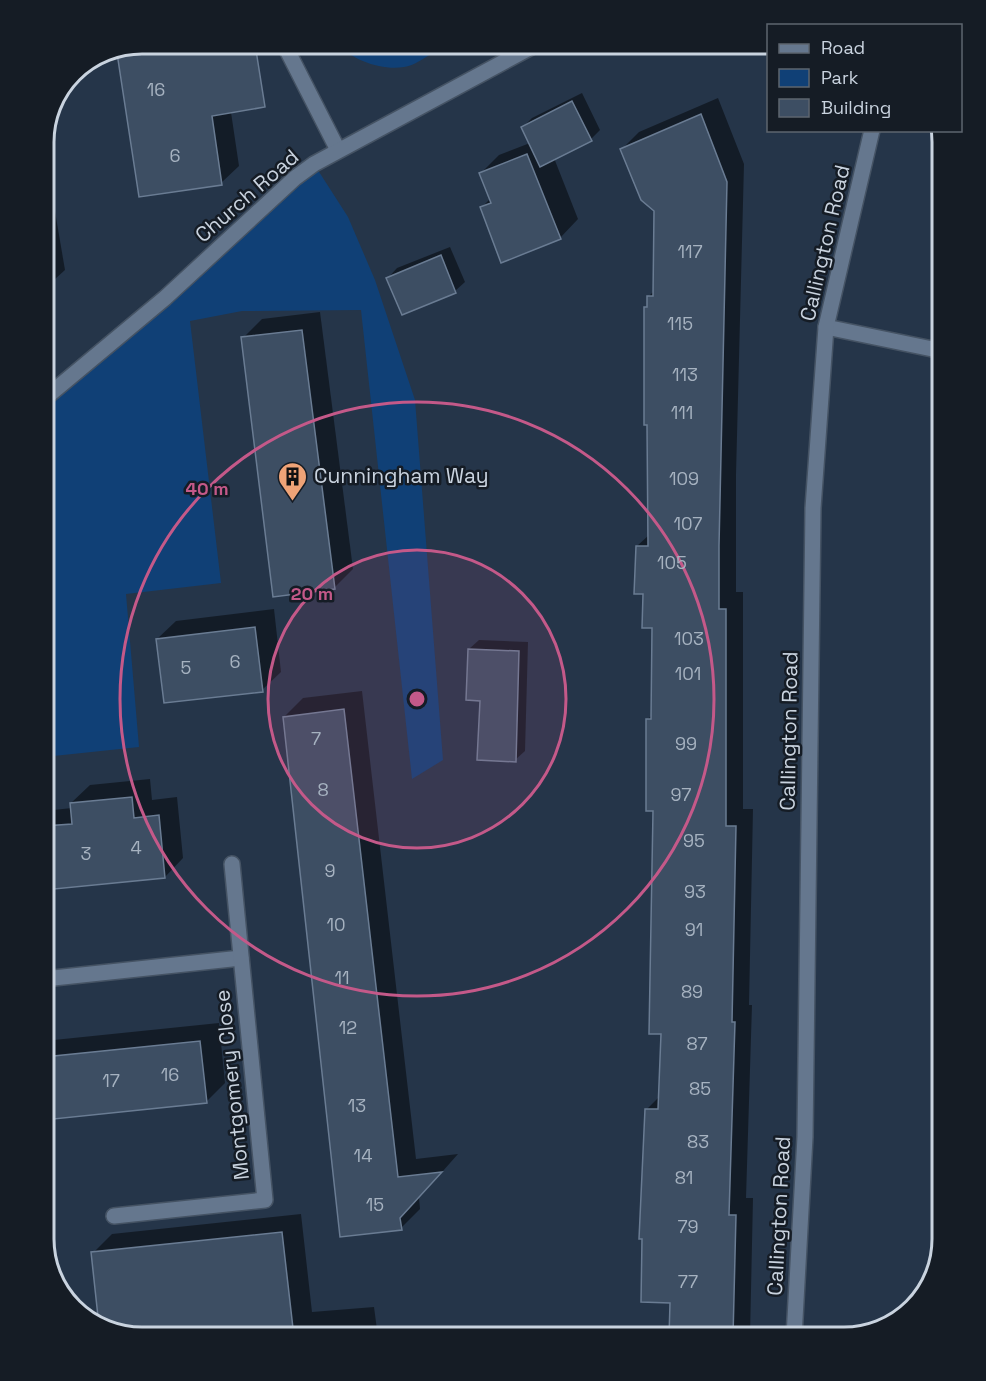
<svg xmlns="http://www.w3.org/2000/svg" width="986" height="1381" font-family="'Space Grotesk',sans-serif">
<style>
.green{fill:#104076}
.shadow{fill:#0007}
.building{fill:#3d4e63;stroke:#6a7c93;stroke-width:1.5}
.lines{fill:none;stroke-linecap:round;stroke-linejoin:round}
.minor-casing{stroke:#455364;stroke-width:18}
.minor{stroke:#65778e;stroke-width:15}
.ring{fill:none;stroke:#c45989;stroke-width:3}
.labels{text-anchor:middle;stroke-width:5;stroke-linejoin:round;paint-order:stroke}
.number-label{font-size:18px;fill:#a6b2c0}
.street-label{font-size:21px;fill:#c9d3df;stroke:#151c25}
.poi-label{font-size:21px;fill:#c9d3df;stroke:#151c25;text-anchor:start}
.rim{fill:none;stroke:#c9d3df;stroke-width:3}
.centre{fill:#c45989;stroke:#151c25;stroke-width:3}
.ring-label{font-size:18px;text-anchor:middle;font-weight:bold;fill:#c45989;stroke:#151c25;stroke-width:5;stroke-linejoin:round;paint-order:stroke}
</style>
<rect width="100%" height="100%" fill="#253549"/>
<g class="green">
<path d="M 338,44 L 416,44 L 435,52 C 425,57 414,66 404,67 C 383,71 351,60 338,44 Z"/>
<path d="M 314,164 L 348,217 L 375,280 L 415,400 L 443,760 L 412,779 L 361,310 L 242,311 L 190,321 L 221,583 L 126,594 L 139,747 L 44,757 L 44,399 Z"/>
</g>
<g class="shadow">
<path d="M 142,43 L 203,44 L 208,75 L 225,72 L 239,166 L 221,183 L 118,55 L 106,57 Z"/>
<path d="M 582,93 L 600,130 L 591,139 L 554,158 L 578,219 L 560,238 L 482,207 L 491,198 L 481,173 L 499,155 L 530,143 L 523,127 L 532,118 Z"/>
<path d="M 718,98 L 744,164 L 736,475 L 736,592 L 743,592 L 743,809 L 753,809 L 749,1005 L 752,1005 L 746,1198 L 753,1198 L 750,1337 L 670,1337 L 670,1301 L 646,1110 L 660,1096 L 662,1033 L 655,810 L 647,720 L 653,714 L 653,626 L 637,546 L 649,535 L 646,307 L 649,304 L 649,296 L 655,290 L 656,210 L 621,150 L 639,132 Z"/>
<path d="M 51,188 L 65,270 L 44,289 L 44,189 Z"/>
<path d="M 450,247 L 465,282 L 455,291 L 388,278 L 397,268 Z"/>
<path d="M 320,312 L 353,569 L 334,588 L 243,338 L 262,319 Z"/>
<path d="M 274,609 L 281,672 L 262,690 L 157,639 L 176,621 Z"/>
<path d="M 479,640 L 528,642 L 525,751 L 515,760 L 481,700 L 469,649 Z"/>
<path d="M 362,691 L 416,1159 L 458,1154 L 419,1198 L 420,1209 L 401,1228 L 341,1236 L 284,717 L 303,698 Z"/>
<path d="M 150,779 L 152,800 L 177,797 L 183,858 L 165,877 L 44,889 L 44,811 L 72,808 L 71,803 L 90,785 Z"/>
<path d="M 219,1023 L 225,1083 L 206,1102 L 44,1119 L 44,1041 Z"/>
<path d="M 301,1214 L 312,1312 L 374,1307 L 378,1337 L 136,1337 L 101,1327 L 93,1253 L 112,1234 Z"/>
<path d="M 942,1219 L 942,1240 L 939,1252 Z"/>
<path d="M 907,1301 L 916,1302 L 889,1325 L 896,1313 Z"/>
</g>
<g class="building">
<path d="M 142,44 L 255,44 L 265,107 L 212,116 L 222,185 L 139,197 L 117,53 Z"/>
<path d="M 572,101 L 592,141 L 540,167 L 521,127 Z"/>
<path d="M 701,114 L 727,182 L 719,546 L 719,609 L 726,609 L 726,826 L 736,826 L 732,1022 L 735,1022 L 729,1215 L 736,1215 L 733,1337 L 669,1337 L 670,1303 L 641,1302 L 642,1239 L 639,1239 L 645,1109 L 658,1109 L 661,1034 L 649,1034 L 653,811 L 646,811 L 646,719 L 651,719 L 652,628 L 642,628 L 643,594 L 634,594 L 636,546 L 648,546 L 647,425 L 644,425 L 644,307 L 647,307 L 647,296 L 653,296 L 654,211 L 641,200 L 620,149 Z"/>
<path d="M 527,154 L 561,239 L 501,263 L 480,207 L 491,203 L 479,173 Z"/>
<path d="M 441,255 L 456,293 L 402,315 L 386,278 Z"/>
<path d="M 302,330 L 335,589 L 273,597 L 241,337 Z"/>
<path d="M 255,627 L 263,692 L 164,703 L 156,639 Z"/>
<path d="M 468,649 L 519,651 L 516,762 L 477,760 L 480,701 L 466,700 Z"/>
<path d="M 344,709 L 398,1177 L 442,1172 L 400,1218 L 402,1230 L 340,1237 L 283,717 Z"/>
<path d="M 132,797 L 134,818 L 159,815 L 165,878 L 44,890 L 44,826 L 72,824 L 70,803 Z"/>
<path d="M 200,1041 L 207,1103 L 44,1120 L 44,1057 Z"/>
<path d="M 282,1232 L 294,1337 L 136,1337 L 99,1326 L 91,1252 Z"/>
</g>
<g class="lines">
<defs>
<g id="minor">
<path d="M 284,44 L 338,150"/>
<path d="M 826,327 L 942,351"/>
<path d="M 44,399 L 165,298 L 295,178 L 314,164 L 537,44"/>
<path d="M 44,979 L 241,958"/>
<path d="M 114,1216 L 265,1200 L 232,864"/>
<path d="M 794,1337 L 805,1137 L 813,508 L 826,327 L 872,130"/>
</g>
</defs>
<use href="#minor" class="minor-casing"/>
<use href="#minor" class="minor"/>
</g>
<circle cx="417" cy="699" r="149" fill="#c45989" fill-opacity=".12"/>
<g class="ring">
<circle cx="417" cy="699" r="149"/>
<circle cx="417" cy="699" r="297"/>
</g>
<defs>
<symbol id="building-pin" viewBox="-11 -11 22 30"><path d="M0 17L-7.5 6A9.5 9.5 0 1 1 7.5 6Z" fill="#efa377" stroke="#151c25"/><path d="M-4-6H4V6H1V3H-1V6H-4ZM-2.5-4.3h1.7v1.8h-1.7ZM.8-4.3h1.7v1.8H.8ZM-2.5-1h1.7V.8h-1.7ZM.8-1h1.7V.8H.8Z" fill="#111"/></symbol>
</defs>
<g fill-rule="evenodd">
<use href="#building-pin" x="276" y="460" width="33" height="45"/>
</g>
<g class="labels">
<g class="number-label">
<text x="156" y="96">16</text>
<text x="175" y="162">6</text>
<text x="690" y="258">117</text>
<text x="680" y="330">115</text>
<text x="685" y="381">113</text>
<text x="682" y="419">111</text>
<text x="684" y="485">109</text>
<text x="688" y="530">107</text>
<text x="672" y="569">105</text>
<text x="689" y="645">103</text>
<text x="235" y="668">6</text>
<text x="186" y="674">5</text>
<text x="688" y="680">101</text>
<text x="316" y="745">7</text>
<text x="686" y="750">99</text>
<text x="323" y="796">8</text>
<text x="681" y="801">97</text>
<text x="694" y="847">95</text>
<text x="136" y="854">4</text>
<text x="86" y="860">3</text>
<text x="330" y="877">9</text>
<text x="695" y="898">93</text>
<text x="336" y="931">10</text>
<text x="694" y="936">91</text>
<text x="342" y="984">11</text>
<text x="692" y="998">89</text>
<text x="348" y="1034">12</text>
<text x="697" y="1050">87</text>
<text x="170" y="1081">16</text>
<text x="111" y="1087">17</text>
<text x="700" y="1095">85</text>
<text x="357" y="1112">13</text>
<text x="698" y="1148">83</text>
<text x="363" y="1162">14</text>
<text x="684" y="1184">81</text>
<text x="375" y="1211">15</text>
<text x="688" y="1233">79</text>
<text x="688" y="1288">77</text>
</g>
<g class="street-label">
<text transform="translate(247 196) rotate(-41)" y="7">Church Road</text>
<text transform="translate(825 243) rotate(-77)" y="7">Callington Road</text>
<text transform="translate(789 731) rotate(-89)" y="7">Callington Road</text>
<text transform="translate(232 1085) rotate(-96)" y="7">Montgomery Close</text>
<text transform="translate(779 1216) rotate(-87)" y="7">Callington Road</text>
</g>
<g class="poi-label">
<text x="314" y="483">Cunningham Way</text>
</g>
</g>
<path d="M0 0H986V1381H0ZM142 54H844A88 88 0 0 1 932 142V1239A88 88 0 0 1 844 1327H142A88 88 0 0 1 54 1239V142A88 88 0 0 1 142 54Z" fill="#151c25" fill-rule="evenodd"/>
<path class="rim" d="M142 54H844A88 88 0 0 1 932 142V1239A88 88 0 0 1 844 1327H142A88 88 0 0 1 54 1239V142A88 88 0 0 1 142 54Z"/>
<circle cx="417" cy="699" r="9" class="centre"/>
<g class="ring-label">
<text x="207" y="495">40 m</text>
<text x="312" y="600">20 m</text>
</g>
<rect x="767" y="24" width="195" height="108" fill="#151c25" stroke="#5d656f" stroke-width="1.5"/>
<rect x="779" y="44" width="30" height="9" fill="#65778e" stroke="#5d656f" stroke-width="1.5"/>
<text x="821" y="54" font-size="18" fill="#c9d3df">Road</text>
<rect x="779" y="69" width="30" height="18" fill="#104076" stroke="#5d656f" stroke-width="1.5"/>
<text x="821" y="84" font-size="18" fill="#c9d3df">Park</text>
<rect x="779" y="99" width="30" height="18" fill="#3d4e63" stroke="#5d656f" stroke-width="1.5"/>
<text x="821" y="114" font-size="18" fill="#c9d3df">Building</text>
</svg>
